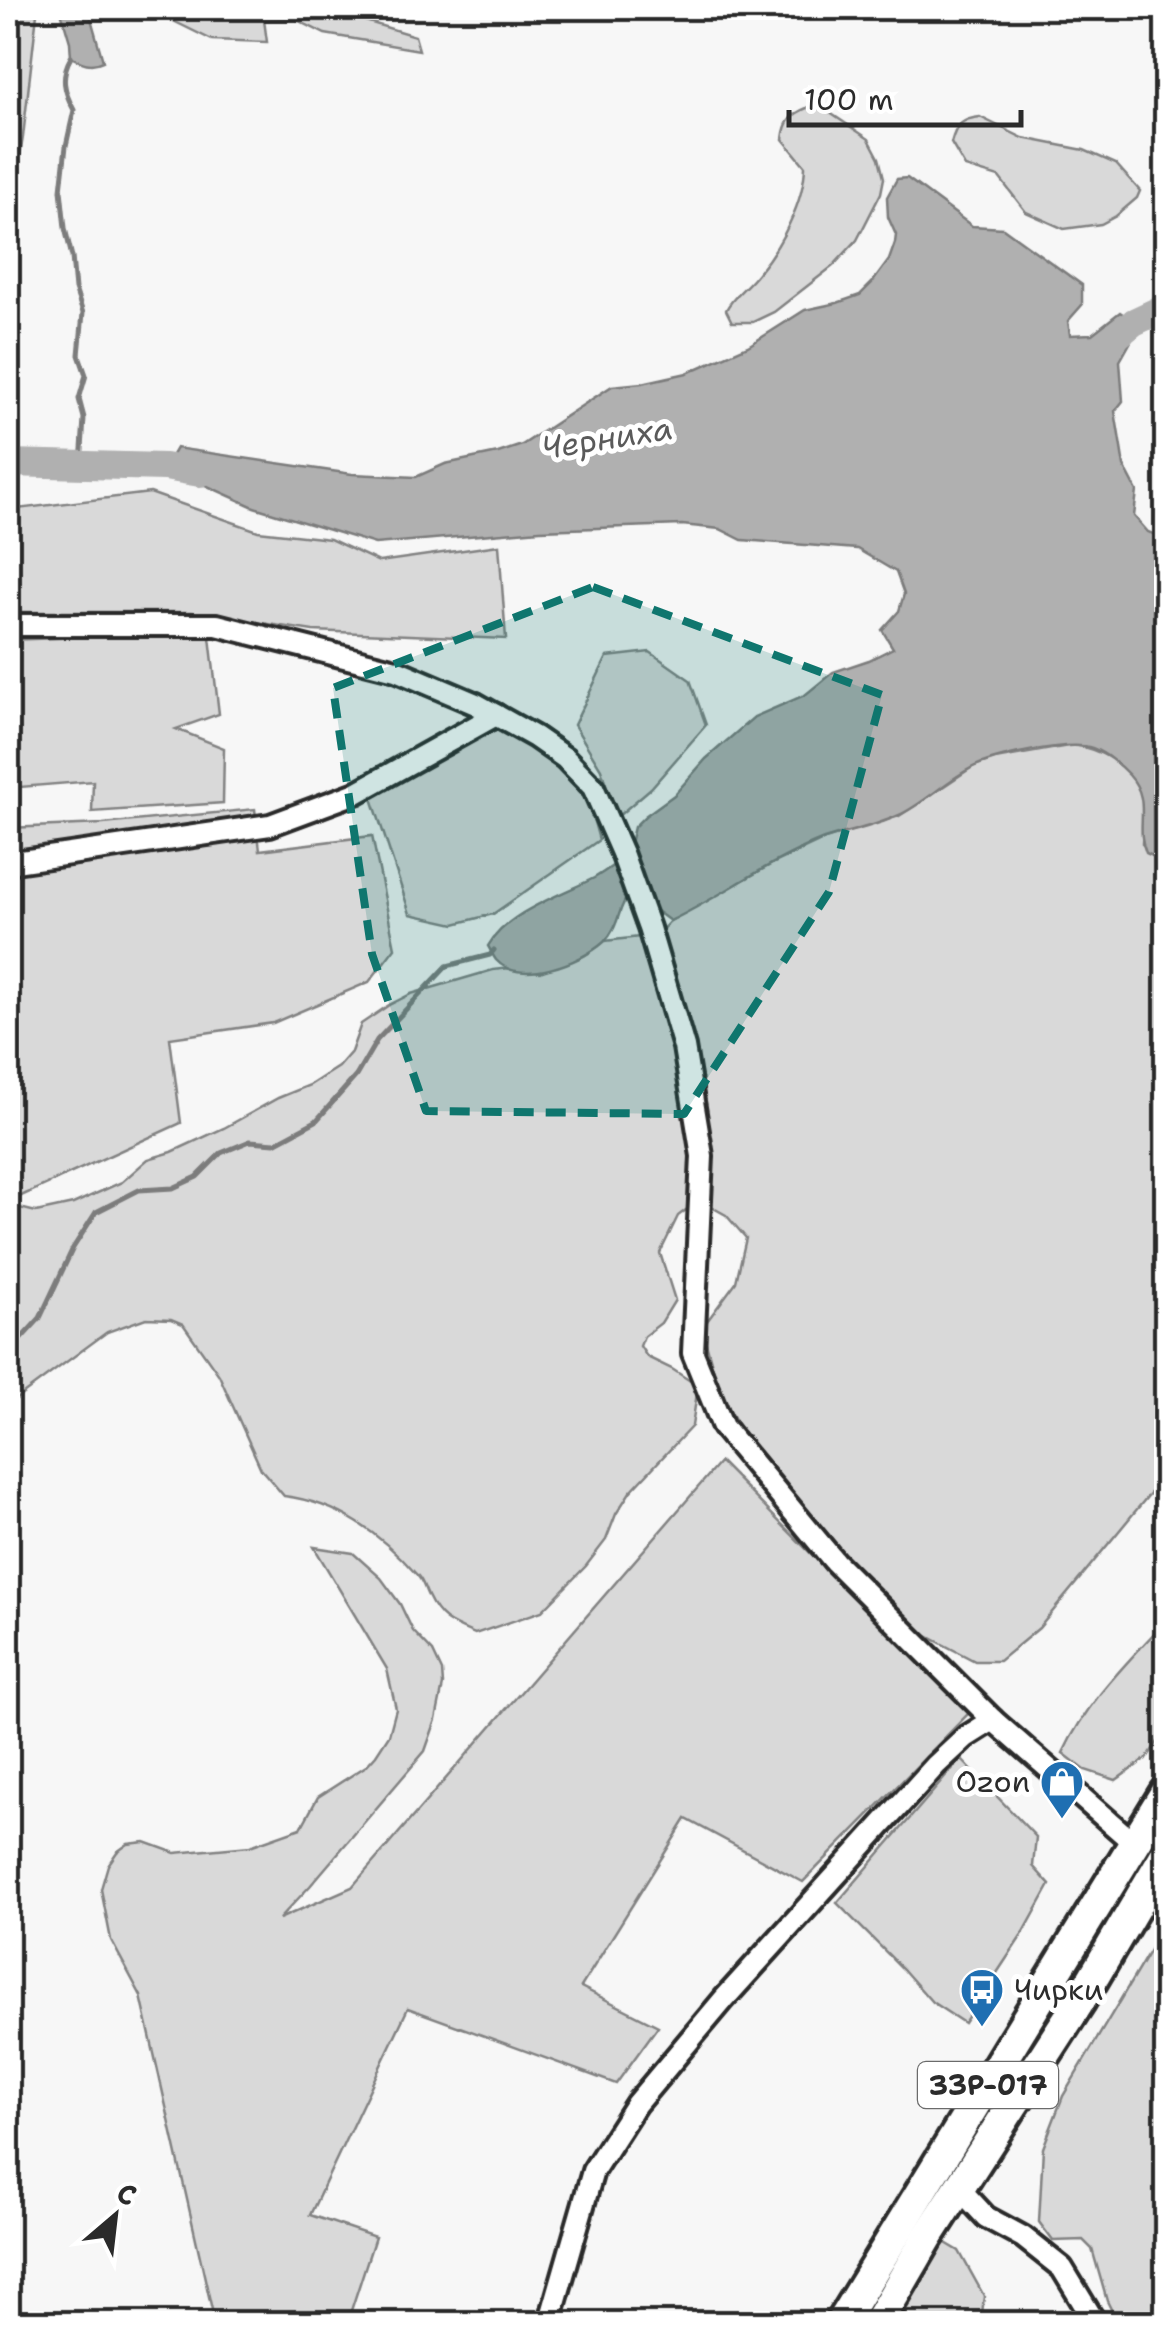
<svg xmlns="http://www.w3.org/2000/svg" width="1174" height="2331" font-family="'Shantell Sans',sans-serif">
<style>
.green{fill:#d9d9d9;stroke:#828282;stroke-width:2.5}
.water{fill:#b0b0b0;stroke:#7b7b7b;stroke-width:2.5}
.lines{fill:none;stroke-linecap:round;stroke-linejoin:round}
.stream{stroke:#7b7b7b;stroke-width:5}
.river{stroke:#b0b0b0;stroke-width:28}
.minor-casing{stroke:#2b2b2b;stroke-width:28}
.highway-casing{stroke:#2b2b2b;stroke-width:38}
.minor{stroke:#fff;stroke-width:20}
.highway{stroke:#fff;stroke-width:30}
.marked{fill:#0f766e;fill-opacity:0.2;stroke:#0f766e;stroke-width:8;stroke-dasharray:20 12;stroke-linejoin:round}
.labels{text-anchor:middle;stroke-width:10;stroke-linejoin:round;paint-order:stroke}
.shield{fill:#fff;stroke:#6b6b6b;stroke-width:2.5}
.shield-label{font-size:28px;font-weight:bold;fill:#2b2b2b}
.poi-label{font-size:30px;fill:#2b2b2b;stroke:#fff;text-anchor:end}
.water-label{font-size:32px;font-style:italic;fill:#5a5a5a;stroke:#fff}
</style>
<rect width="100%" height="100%" fill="#f7f7f7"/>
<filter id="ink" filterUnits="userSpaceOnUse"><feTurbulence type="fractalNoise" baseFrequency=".01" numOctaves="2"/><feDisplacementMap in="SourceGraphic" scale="20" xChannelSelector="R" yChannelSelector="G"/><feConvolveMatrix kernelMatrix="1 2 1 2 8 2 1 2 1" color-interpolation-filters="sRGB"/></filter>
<g filter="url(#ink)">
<g class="green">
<path d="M 8,8 L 36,8 L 37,13 L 23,137 L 8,232 Z"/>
<path d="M 147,8 L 304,8 L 309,11 L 342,14 L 415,36 L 419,50 L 325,34 L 295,19 L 264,20 L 267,42 L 212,40 Z"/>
<path d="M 809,107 L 824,109 L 869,139 L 879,158 L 884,178 L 881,193 L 857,240 L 833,266 L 774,312 L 753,322 L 732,322 L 726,310 C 732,297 748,286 757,274 C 781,246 804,202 805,166 L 783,139 C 785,120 792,114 809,107 Z"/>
<path d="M 980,117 L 1023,138 L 1084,150 L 1116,164 L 1140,191 L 1137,198 L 1116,216 L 1101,224 L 1064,229 L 1026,212 L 999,177 L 965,167 L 951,143 C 956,125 961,119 980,117 Z"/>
<path d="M 150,493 L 258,531 L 330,539 L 379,562 L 499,545 L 506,639 L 313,631 L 192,612 L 8,612 L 8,510 Z"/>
<path d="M 109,636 L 210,637 L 219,714 L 176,729 L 224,748 L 223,803 L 92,812 L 93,781 L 8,788 L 8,640 Z"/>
<path d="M 650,652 L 690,680 L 706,725 L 651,788 L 617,817 L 601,769 L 574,725 L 607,657 Z"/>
<path d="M 488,729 L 527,736 L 562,759 L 587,797 L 599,840 L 493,914 L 455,924 L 410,914 L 372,798 Z"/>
<path d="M 1074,745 C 1098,749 1129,764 1139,788 C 1147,804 1143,826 1142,844 L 1162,862 L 1166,862 L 1166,1469 L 1161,1480 L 1039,1628 L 999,1661 L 975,1661 L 912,1628 L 823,1538 L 749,1445 L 719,1390 L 702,1328 L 736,1282 L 746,1238 L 726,1215 L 699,1200 L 678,1216 L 660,1253 L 675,1300 L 661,1323 L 644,1336 L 640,1346 L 647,1357 L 672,1369 L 698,1386 L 692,1426 L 630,1492 L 616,1514 L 606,1540 L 586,1566 L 542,1611 L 475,1634 C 451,1624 439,1620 428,1596 C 424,1588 423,1581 417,1575 C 381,1534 339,1503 284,1496 L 261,1469 L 219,1375 L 183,1324 L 171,1319 L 146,1318 L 107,1332 L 8,1405 L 8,1205 L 36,1212 L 73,1204 L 122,1182 L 148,1159 L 172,1152 L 224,1128 L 278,1098 L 310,1085 L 338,1067 L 351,1052 L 361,1024 L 389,1005 L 411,994 L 493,970 L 510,968 L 540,972 L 584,956 L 605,941 L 657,935 L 670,921 L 774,863 L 825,839 L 899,816 L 974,766 L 995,759 Z"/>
<path d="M 255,809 L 260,850 L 372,836 L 395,948 L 369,982 L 273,1023 L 170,1038 L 181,1123 L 8,1202 L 8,828 L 103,824 Z"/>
<path d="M 720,1462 L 969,1713 L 803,1882 L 686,1819 L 581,1987 L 658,2026 L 616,2084 L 408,2008 L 310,2215 L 375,2237 L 347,2323 L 215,2323 L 141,1996 L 111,1940 L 101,1889 L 108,1865 L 117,1852 L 128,1844 L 145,1842 L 175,1853 L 250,1846 L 301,1828 L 318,1797 L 366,1766 L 376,1755 L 389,1735 L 396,1709 L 387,1669 L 314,1547 L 353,1553 L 381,1578 L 400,1604 L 413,1631 L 433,1652 L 442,1671 L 443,1685 L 436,1720 L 425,1751 L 310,1886 L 279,1919 L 352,1887 Z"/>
<path d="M 1157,1630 L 1166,1632 L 1166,1730 L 1147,1758 L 1116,1780 L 1085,1770 L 1063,1753 C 1086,1704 1121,1669 1157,1630 Z"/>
<path d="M 961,1759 L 1036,1837 L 1033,1866 L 1050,1885 L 1024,1932 L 964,2023 L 932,2002 L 903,1969 L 837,1903 Z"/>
<path d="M 1166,1923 L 1166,2323 L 1118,2323 L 1107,2301 L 1092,2249 L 1083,2240 L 1053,2241 L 1039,2222 L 1043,2148 L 1063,2096 Z"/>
<path d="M 944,2242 L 959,2251 L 984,2296 L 981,2323 L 893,2324 Z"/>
</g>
<g class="water">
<path d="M 60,8 L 88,8 L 103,61 C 91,67 82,63 71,57 L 70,42 Z"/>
<path d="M 907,178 L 972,226 L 1003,228 L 1082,285 L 1082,305 L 1068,321 L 1070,335 L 1092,334 L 1120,312 L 1134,322 L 1134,336 L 1120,361 L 1123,401 L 1115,411 L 1124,466 L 1137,491 L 1134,516 L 1148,532 L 1166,539 L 1166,862 L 1146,853 C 1134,826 1153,801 1129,775 C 1120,765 1105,753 1092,748 C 1069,740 995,756 973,767 C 946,780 923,805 897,816 C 874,827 848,831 824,839 C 770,860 722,896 670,921 L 648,905 L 629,894 C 617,909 620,926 604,942 C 582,962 520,987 496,960 C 493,956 491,951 488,946 C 507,912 561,895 594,878 C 605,872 616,863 627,856 L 634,827 L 645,816 L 674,795 L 706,759 L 754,717 L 805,695 L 833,672 L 869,660 L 893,648 L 882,630 L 899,611 L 904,594 L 896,572 L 857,549 L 742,540 L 720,529 L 682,525 L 540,530 L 375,544 L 254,507 L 165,467 L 176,448 L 352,474 L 416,477 L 445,464 L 498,453 L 522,445 L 612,386 L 642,383 L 687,373 L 748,346 L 805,310 L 837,303 L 860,295 L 872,283 L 889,260 L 895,243 L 896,235 L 888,217 L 887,197 L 897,179 Z"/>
</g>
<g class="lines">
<g class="stream">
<path d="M 71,57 C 60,76 64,92 74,110 L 66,146 L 61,190 L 65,228 L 72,257 L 75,289 L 83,313 L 79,355 L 86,375 L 79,399 L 84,418 L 81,465"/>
<path d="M 8,1353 L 40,1318 L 73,1248 L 96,1212 L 139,1190 L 173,1188 L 197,1177 L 221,1153 L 250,1141 L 275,1143 L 316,1121 L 356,1076 L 377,1040 L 447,966 L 490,955 L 494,950"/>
</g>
<g class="river">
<path d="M 1106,345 L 1134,322 L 1166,307"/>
<path d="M 8,463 L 165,467 L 200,473"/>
</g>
<defs>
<g id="minor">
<path d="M 8,625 L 217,625 L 396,670 L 476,704 L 535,737 L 565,758 L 593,787 L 622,853 L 649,928 L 684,1047 L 702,1156 L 693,1353 L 723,1427 L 835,1562 L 993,1720 L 1136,1845"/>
<path d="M 8,863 L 270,825 L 356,793 L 496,715"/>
<path d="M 959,2188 L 986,2217 L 1023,2237 L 1062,2268 L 1096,2324"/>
<path d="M 549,2324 L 593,2171 L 636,2104 L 724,1999 L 936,1765 L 966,1737 L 993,1720"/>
</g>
<g id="highway">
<path d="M 840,2324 L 1166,1792"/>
<path d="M 877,2324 L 927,2238 L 1079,2002 L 1166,1854"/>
</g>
</defs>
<use href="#minor" class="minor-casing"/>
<use href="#highway" class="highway-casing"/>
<use href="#minor" class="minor"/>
<use href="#highway" class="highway"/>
</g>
</g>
<path class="marked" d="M 593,587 L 882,695 L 829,892 L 684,1114 L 426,1111 L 372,954 L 333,688 Z"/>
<defs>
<symbol id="shop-pin" viewBox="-11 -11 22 30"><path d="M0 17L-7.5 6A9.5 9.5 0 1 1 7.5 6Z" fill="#1f6fb2" stroke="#fff"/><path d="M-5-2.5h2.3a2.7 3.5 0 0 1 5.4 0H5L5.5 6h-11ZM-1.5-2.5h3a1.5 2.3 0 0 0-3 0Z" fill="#fff"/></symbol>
<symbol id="bus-pin" viewBox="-11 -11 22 30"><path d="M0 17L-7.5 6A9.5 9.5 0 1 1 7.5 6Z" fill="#1f6fb2" stroke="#fff"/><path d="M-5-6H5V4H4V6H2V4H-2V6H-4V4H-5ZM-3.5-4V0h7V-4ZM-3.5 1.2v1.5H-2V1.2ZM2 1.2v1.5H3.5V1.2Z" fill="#fff"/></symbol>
</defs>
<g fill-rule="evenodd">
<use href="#shop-pin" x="1037" y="1757" width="50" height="68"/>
<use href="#bus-pin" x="957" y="1965" width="50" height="68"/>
</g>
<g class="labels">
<rect class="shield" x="918" y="2062" width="140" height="46" rx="8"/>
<g class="shield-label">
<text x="988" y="2095">33Р-017</text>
</g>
<g class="poi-label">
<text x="1030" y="1792">Ozon</text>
<text x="1014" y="2000" text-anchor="start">Чирки</text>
</g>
<g class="water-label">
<text transform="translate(607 438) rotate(-9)" y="11">Черниха</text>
</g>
</g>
<rect width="1174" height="2331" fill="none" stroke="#fff" stroke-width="40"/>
<rect x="20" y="20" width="1134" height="2291" fill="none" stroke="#2b2b2b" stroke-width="4" filter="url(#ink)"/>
<g transform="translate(115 2216) rotate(28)" stroke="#ffffff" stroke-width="8" paint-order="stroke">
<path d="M0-8L18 38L0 25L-18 38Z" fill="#2b2b2b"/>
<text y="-15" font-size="28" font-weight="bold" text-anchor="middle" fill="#2b2b2b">С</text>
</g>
<path d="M789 110v15h232v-15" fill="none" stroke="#2b2b2b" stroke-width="5"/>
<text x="804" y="110" font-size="30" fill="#2b2b2b" stroke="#ffffff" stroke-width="8" paint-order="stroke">100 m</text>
</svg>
